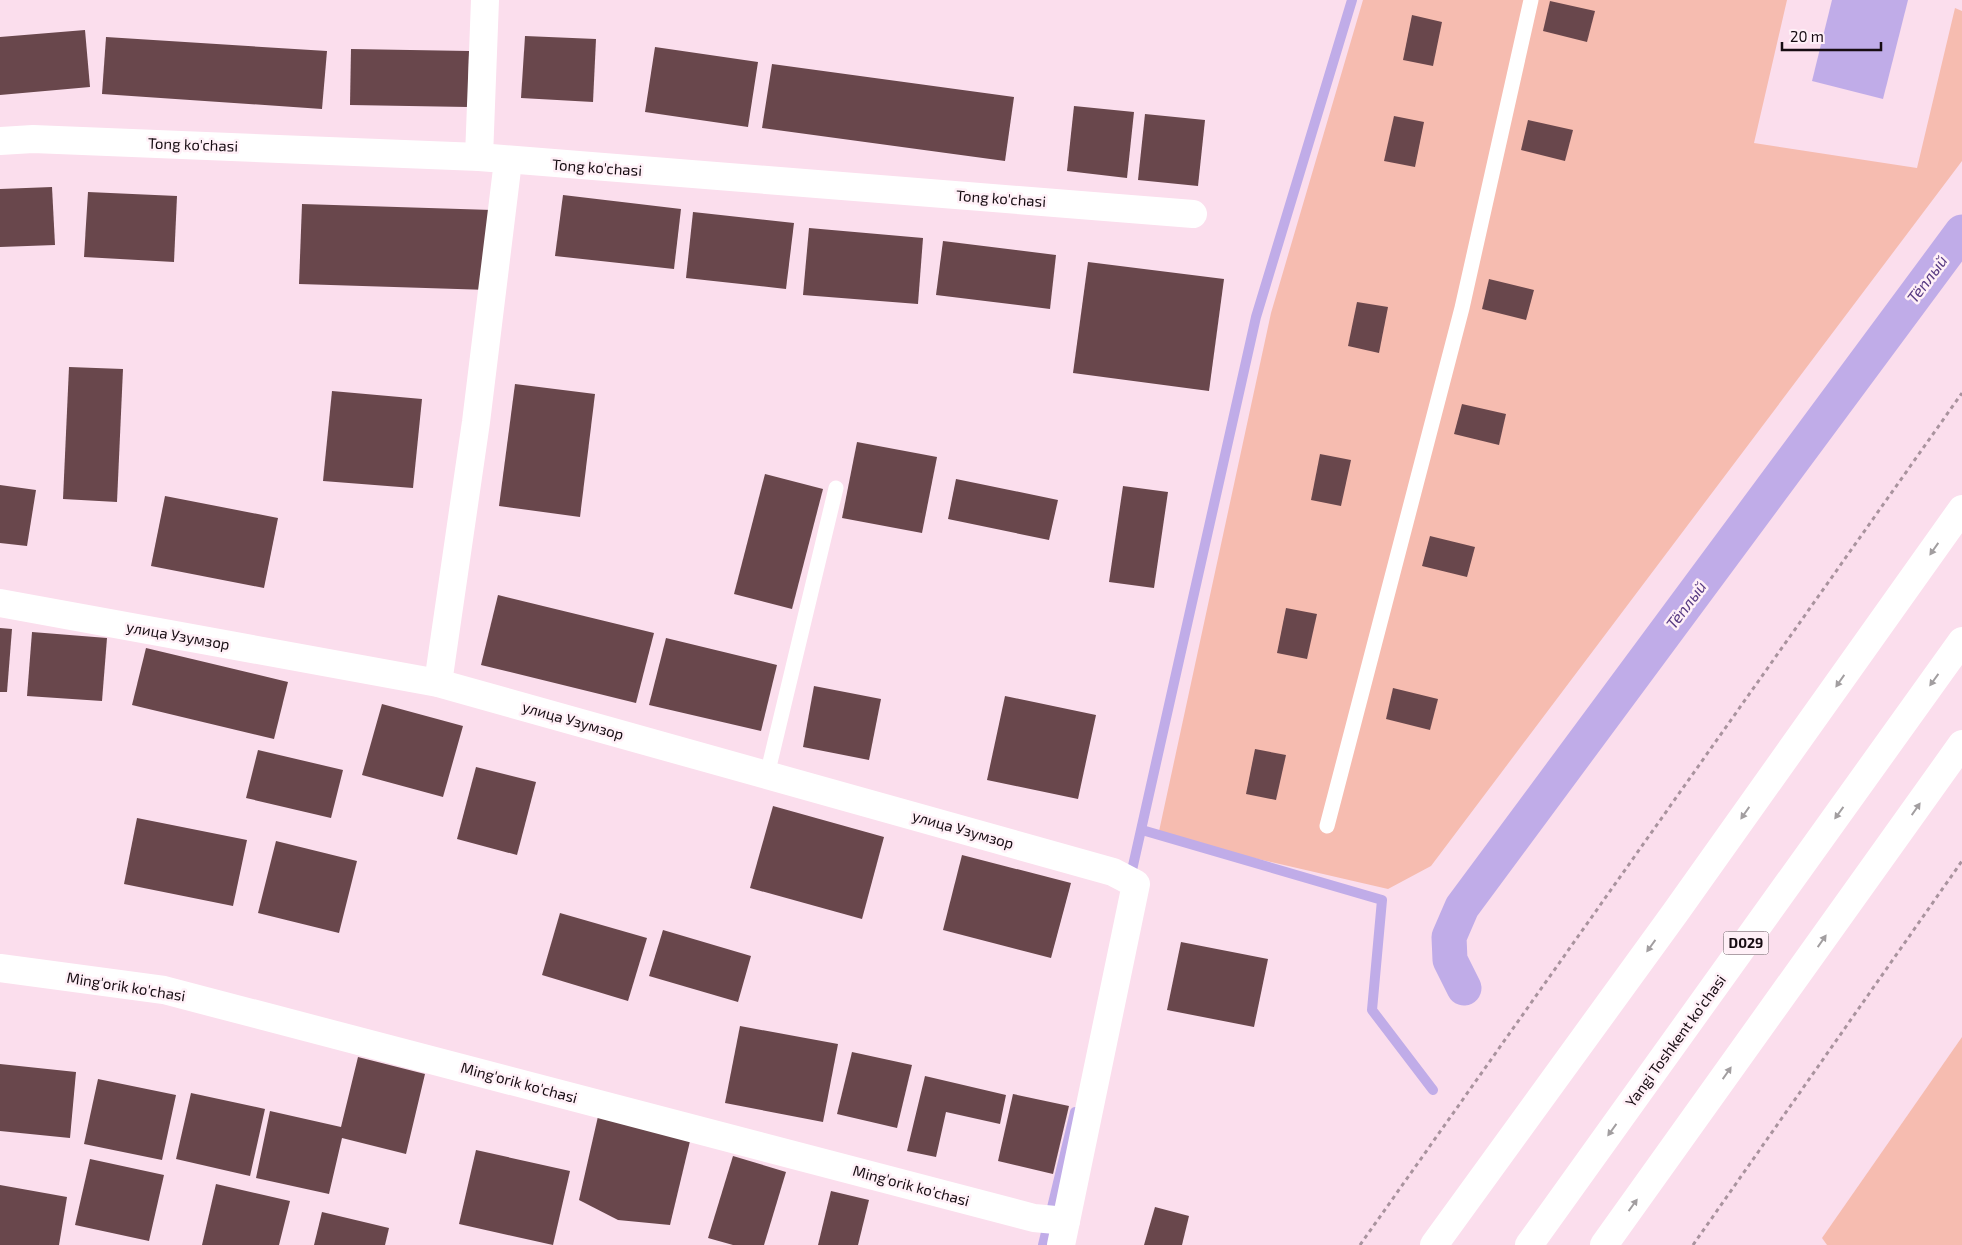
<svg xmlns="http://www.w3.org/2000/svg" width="1962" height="1245" font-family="'Exo 2',sans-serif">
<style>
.green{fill:#f6bcb0}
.water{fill:#c0ace8}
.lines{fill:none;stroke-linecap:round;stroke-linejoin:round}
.stream{stroke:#c0ace8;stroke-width:10}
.canal{stroke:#c0ace8;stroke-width:35}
.building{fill:#69474c}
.path{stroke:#a9939e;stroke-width:3;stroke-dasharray:4 4;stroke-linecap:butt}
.lane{stroke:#fff;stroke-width:15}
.street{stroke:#fff;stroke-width:28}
.secondary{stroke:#fff;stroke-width:28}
.highway{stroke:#fff;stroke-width:28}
.oneway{fill:#a29ea0}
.labels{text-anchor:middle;stroke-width:5;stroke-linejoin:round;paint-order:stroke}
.shield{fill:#fff0f7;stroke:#5d5057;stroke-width:1}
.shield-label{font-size:14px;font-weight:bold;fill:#170c12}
.street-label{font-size:15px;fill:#170c12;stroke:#fff0f7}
.water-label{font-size:16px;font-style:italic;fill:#583b83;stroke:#fff0f7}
</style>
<rect width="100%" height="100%" fill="#fbdeed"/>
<g class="green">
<path d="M 1363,0 L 1787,0 L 1754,143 L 1917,168 L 1955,8 L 1962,11 L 1962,161 L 1431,866 L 1388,889 L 1158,836 L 1271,313 Z"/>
<path d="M 1962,1037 L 1962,1245 L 1827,1245 L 1822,1238 Z"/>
</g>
<path class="water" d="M 1832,0 L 1908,0 L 1883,99 L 1812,81 Z"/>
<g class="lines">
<g class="stream">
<path d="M 1142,830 L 1382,900 L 1372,1010 L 1433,1090"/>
<path d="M 1130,879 L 1256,317 L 1352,0"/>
<path d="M 1043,1245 L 1075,1112"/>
</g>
<path class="canal" d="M 1464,988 L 1450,960 L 1449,937 L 1462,907 L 1962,232"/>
</g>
<g class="building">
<path d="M 1550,1 L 1595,11 L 1587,42 L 1543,31 Z"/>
<path d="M 1412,15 L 1442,22 L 1433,66 L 1403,60 Z"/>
<path d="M 85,30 L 90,87 L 0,95 L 0,37 Z"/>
<path d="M 525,36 L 596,39 L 593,102 L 521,98 Z"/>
<path d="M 106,37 L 327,51 L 322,109 L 102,94 Z"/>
<path d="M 655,47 L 758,62 L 748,127 L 645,112 Z"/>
<path d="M 351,49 L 469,51 L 468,107 L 350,105 Z"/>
<path d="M 772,64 L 1014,97 L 1005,161 L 762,128 Z"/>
<path d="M 1074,106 L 1134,112 L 1127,178 L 1067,171 Z"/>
<path d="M 1145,114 L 1205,120 L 1198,186 L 1138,180 Z"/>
<path d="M 1394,116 L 1424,122 L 1415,167 L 1384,161 Z"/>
<path d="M 1528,120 L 1573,130 L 1565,161 L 1521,150 Z"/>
<path d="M 52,187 L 55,245 L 0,247 L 0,189 Z"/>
<path d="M 88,192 L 177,196 L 174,262 L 84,257 Z"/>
<path d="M 563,195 L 681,209 L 674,269 L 555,256 Z"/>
<path d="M 302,204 L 492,210 L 489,290 L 299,284 Z"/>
<path d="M 693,212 L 794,223 L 786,289 L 686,278 Z"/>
<path d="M 809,228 L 923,238 L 918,304 L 803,295 Z"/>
<path d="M 943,241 L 1056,255 L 1050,309 L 936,295 Z"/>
<path d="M 1088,262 L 1224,279 L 1209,391 L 1073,373 Z"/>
<path d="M 1489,279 L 1534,290 L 1526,320 L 1482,309 Z"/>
<path d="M 1357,302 L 1388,307 L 1379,353 L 1348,346 Z"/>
<path d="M 69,367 L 123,369 L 117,502 L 63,499 Z"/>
<path d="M 515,384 L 595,394 L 580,517 L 499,506 Z"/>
<path d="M 332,391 L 422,399 L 413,488 L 323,481 Z"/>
<path d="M 1462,404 L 1506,414 L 1499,445 L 1454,434 Z"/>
<path d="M 857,442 L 937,457 L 922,533 L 842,518 Z"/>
<path d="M 1320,454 L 1351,460 L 1341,506 L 1311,500 Z"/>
<path d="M 765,474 L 823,489 L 792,609 L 734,594 Z"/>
<path d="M 956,479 L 1058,500 L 1049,540 L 948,519 Z"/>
<path d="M 0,485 L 36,490 L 27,546 L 0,543 Z"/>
<path d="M 1123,486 L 1168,492 L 1154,588 L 1109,582 Z"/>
<path d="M 165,496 L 278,518 L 264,588 L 151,566 Z"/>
<path d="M 1430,536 L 1475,547 L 1467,577 L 1422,566 Z"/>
<path d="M 498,595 L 654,633 L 636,703 L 481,665 Z"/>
<path d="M 1286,608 L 1317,614 L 1307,659 L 1277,653 Z"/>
<path d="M 0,628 L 12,629 L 7,692 L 0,692 Z"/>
<path d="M 32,632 L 107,638 L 102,701 L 27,696 Z"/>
<path d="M 666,638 L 777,665 L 761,731 L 649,705 Z"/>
<path d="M 146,648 L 288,682 L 274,739 L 132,705 Z"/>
<path d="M 814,686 L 881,699 L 869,760 L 803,747 Z"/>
<path d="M 1393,688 L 1438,699 L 1430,730 L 1386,719 Z"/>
<path d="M 1005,696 L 1096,715 L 1078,799 L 987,780 Z"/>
<path d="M 382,704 L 463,726 L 443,797 L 362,775 Z"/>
<path d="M 1255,749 L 1286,755 L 1276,800 L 1246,794 Z"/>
<path d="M 258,750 L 343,770 L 331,818 L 246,798 Z"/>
<path d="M 476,767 L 536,782 L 517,855 L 457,839 Z"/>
<path d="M 773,806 L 884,837 L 862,919 L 750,888 Z"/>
<path d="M 137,818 L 247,840 L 233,906 L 124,884 Z"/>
<path d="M 276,841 L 357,861 L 339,933 L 258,913 Z"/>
<path d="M 962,855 L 1071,883 L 1051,958 L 943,930 Z"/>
<path d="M 560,913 L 647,938 L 628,1001 L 542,975 Z"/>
<path d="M 663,930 L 751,956 L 738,1002 L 649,976 Z"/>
<path d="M 1181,942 L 1268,959 L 1254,1027 L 1167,1010 Z"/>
<path d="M 740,1026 L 838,1044 L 823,1122 L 725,1103 Z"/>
<path d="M 852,1052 L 912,1065 L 897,1128 L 837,1114 Z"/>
<path d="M 358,1057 L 425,1074 L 406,1154 L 342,1138 L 329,1194 L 256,1178 L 270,1111 L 341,1127 Z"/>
<path d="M 0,1064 L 76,1072 L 70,1138 L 0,1131 Z"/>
<path d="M 925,1076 L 1006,1095 L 1000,1124 L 946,1112 L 936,1157 L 907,1151 Z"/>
<path d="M 98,1079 L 176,1095 L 162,1160 L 84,1144 Z"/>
<path d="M 191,1093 L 265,1109 L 250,1176 L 176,1159 Z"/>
<path d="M 1013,1094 L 1069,1106 L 1053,1174 L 998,1161 Z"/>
<path d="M 599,1112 L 691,1137 L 670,1225 L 618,1220 L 579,1200 Z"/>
<path d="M 476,1150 L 570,1171 L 553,1245 L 459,1224 Z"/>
<path d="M 733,1156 L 786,1172 L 764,1245 L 733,1245 L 708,1238 Z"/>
<path d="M 90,1159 L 164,1175 L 149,1241 L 75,1225 Z"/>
<path d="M 216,1184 L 290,1201 L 279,1245 L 202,1245 Z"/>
<path d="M 0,1185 L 67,1197 L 59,1245 L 0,1245 Z"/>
<path d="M 831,1191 L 869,1200 L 858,1245 L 818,1245 Z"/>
<path d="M 1155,1207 L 1189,1216 L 1182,1245 L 1144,1245 Z"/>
<path d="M 322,1212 L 389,1228 L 385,1245 L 314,1245 Z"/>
</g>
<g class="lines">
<g class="path">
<path d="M 1360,1245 L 1962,393"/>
<path d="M 1693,1245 L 1962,861"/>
</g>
<g class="lane">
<path d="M 767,775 L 836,488"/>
<path d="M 1327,826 L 1462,308 L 1531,0"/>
</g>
<g class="street">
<path d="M 0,141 L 33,139 L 479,157 L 1193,214"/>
<path d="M 479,157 L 485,0"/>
<path d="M 0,603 L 438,683 L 1113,872 L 1136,884 L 1061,1245"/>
<path d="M 438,683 L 476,422 L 508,161"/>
<path d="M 0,968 L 164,990 L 1034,1218 L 1066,1221"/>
</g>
<path class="secondary" d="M 1434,1245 L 1675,913 L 1962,509"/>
<g class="highway">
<path d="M 1529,1245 L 1962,641"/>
<path d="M 1604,1245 L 1962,744"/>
</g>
</g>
<defs><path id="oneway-solid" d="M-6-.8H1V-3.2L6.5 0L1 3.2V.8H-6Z" transform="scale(1.25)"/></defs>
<g class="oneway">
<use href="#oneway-solid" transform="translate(1934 549) rotate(125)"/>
<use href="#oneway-solid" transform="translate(1934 680) rotate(126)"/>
<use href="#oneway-solid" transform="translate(1840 681) rotate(125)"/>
<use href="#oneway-solid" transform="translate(1916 809) rotate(-55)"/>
<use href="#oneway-solid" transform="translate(1745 813) rotate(125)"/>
<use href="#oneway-solid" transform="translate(1839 813) rotate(126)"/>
<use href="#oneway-solid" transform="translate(1822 941) rotate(-55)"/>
<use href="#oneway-solid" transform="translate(1651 946) rotate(126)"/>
<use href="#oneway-solid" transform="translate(1727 1073) rotate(-55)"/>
<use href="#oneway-solid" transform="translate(1612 1130) rotate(126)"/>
<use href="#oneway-solid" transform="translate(1633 1205) rotate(-54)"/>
</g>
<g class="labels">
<rect class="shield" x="1723.5" y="931.5" width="45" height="23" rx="4"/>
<g class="shield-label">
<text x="1746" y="948">D029</text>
</g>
<g class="street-label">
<text transform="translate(193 145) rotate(2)" y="5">Tong ko'chasi</text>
<text transform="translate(597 168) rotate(4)" y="5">Tong ko'chasi</text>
<text transform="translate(1001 199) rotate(4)" y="5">Tong ko'chasi</text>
<text transform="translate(178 636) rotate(10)" y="5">улица Узумзор</text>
<text transform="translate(573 721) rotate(16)" y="5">улица Узумзор</text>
<text transform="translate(963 830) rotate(16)" y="5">улица Узумзор</text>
<text transform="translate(126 987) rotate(9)" y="5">Ming'orik ko'chasi</text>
<text transform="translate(1676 1041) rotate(-54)" y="5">Yangi Toshkent ko‘chasi</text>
<text transform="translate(519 1083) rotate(15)" y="5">Ming'orik ko'chasi</text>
<text transform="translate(911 1186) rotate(15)" y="5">Ming'orik ko'chasi</text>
</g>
<g class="water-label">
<text transform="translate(1927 279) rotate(-53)" y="6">Тёплый</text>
<text transform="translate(1686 605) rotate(-53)" y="6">Тёплый</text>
</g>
</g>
<path d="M1782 42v8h99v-8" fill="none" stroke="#170c12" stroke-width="2.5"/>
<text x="1790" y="42" font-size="15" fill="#170c12" stroke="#fff0f7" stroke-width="4" paint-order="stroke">20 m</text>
</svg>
